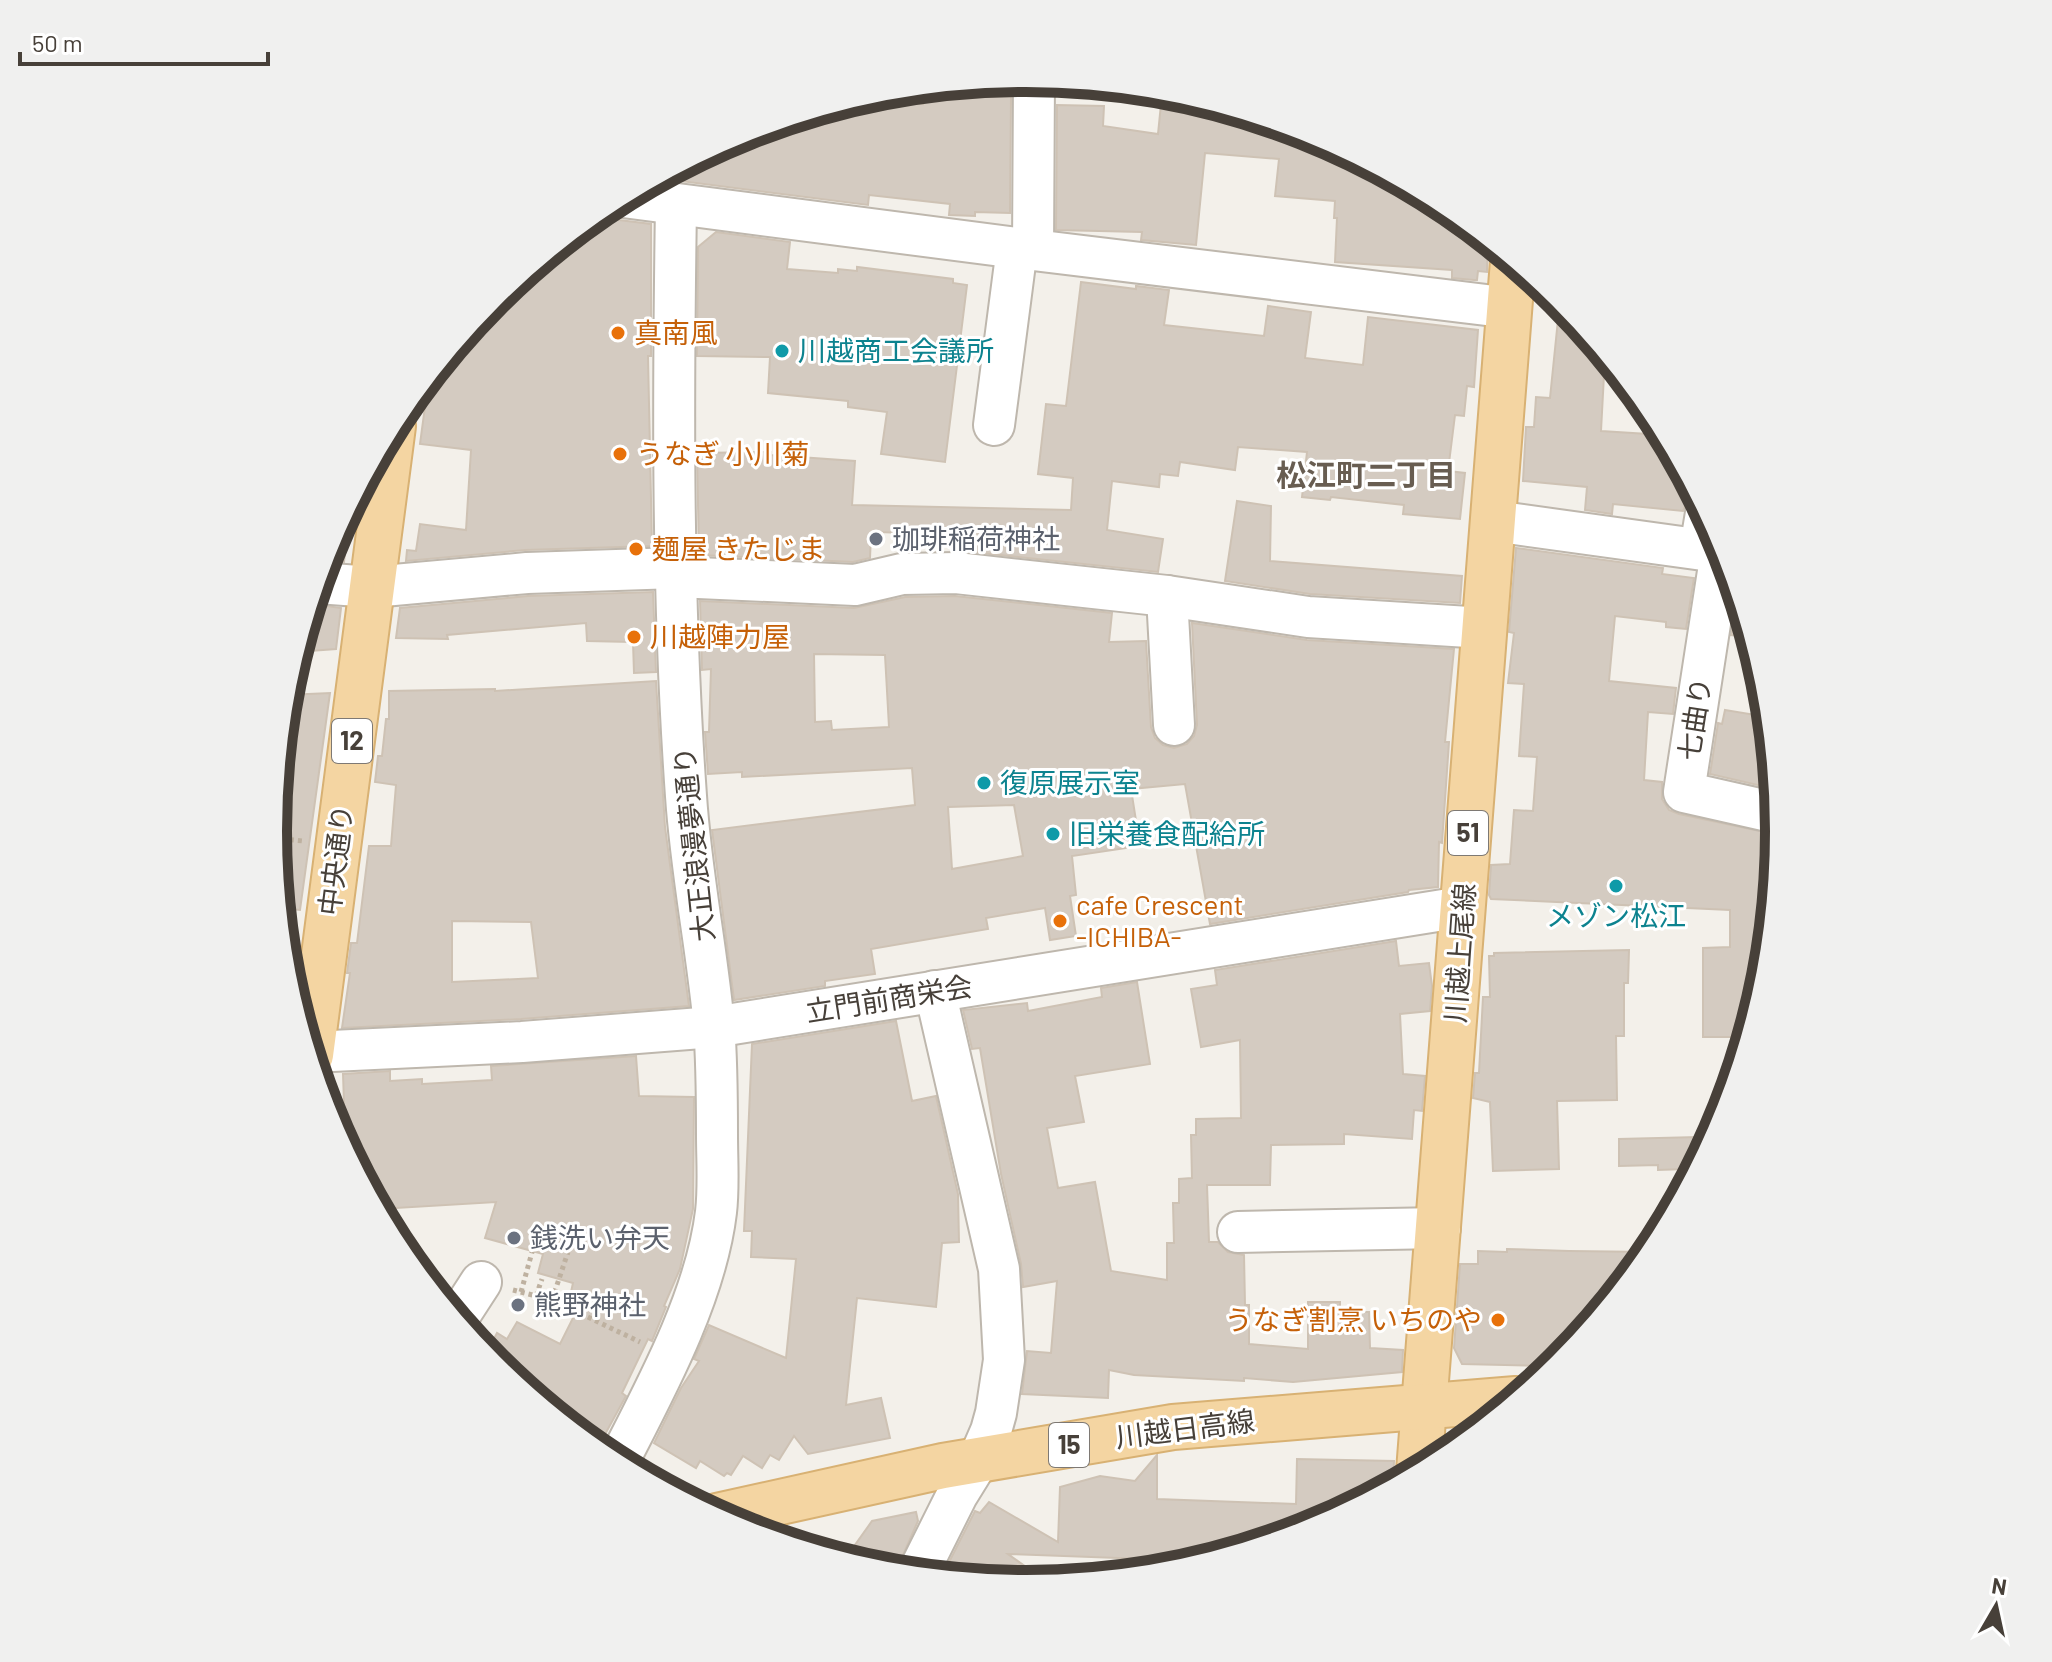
<svg xmlns="http://www.w3.org/2000/svg" width="2052" height="1662" font-family="Barlow,'Noto Sans JP',sans-serif">
<style>
.building{fill:#d4cbc1;stroke:#cec2b4;stroke-width:2;fill-rule:evenodd}
.lines{fill:none;stroke-linecap:round;stroke-linejoin:round}
.minor-casing{stroke:#beb7ad;stroke-width:44}
.major-casing{stroke:#d8b173;stroke-width:48}
.path{stroke:#beb1a0;stroke-width:5;stroke-dasharray:4 4;stroke-linecap:butt}
.minor{stroke:#fff;stroke-width:40}
.major{stroke:#f4d5a2;stroke-width:44}
.food-dot{fill:#e8710a;stroke:#fff;stroke-width:3}
.culture-dot{fill:#0f9aa8;stroke:#fff;stroke-width:3}
.worship-dot{fill:#6b7280;stroke:#fff;stroke-width:3}
.labels{text-anchor:middle;stroke-width:6;stroke-linejoin:round;paint-order:stroke}
.shield{fill:#fff;stroke:#7e7974;stroke-width:2}
.shield-label{font-size:26px;font-weight:bold;fill:#474039}
.food-label{font-size:28px;fill:#c56008;stroke:#fff;text-anchor:start}
.culture-label{font-size:28px;fill:#0d838f;stroke:#fff;text-anchor:start}
.worship-label{font-size:28px;fill:#5b616d;stroke:#fff;text-anchor:start}
.street-label{font-size:28px;fill:#474039;stroke:#fff}
.neighbourhood-label{font-size:30px;font-weight:bold;fill:#685d51;stroke:#fff}
.rim{fill:none;stroke:#474039;stroke-width:10}
</style>
<rect width="100%" height="100%" fill="#f3f0ea"/>
<g class="building">
<path d="M 990,82 L 989,96 L 1011,96 L 1010,213 L 975,212 L 975,216 L 949,215 L 950,204 L 869,195 L 868,205 L 657,178 L 738,135 L 850,101 L 899,107 L 900,101 L 923,104 L 924,88 Z"/>
<path d="M 1209,103 L 1315,136 L 1335,146 L 1334,156 L 1355,157 L 1445,205 L 1488,241 L 1487,272 L 1478,271 L 1477,280 L 1474,280 L 1452,278 L 1452,270 L 1335,262 L 1337,218 L 1334,218 L 1335,201 L 1275,196 L 1279,159 L 1205,153 L 1196,245 L 1141,240 L 1142,232 L 1056,230 L 1057,105 L 1104,106 L 1103,126 L 1158,134 L 1161,104 L 1209,109 Z"/>
<path d="M 604,208 L 610,216 L 619,220 L 651,224 L 651,356 L 648,356 L 652,546 L 525,550 L 406,561 L 407,550 L 416,551 L 420,524 L 466,530 L 471,450 L 420,444 L 429,377 L 494,298 Z"/>
<path d="M 716,232 L 790,242 L 787,269 L 838,273 L 838,269 L 857,271 L 857,267 L 953,279 L 953,283 L 967,285 L 945,462 L 881,454 L 887,412 L 848,407 L 848,401 L 768,393 L 770,357 L 697,356 L 698,247 Z"/>
<path d="M 1081,282 L 1136,289 L 1136,286 L 1169,290 L 1164,325 L 1264,336 L 1268,306 L 1311,312 L 1305,358 L 1363,365 L 1368,317 L 1478,330 L 1474,387 L 1467,386 L 1464,416 L 1455,415 L 1448,471 L 1465,473 L 1460,519 L 1403,514 L 1404,505 L 1331,497 L 1330,500 L 1302,497 L 1307,452 L 1238,447 L 1235,470 L 1180,462 L 1178,476 L 1160,474 L 1159,487 L 1112,481 L 1107,530 L 1163,539 L 1158,572 L 954,550 L 955,535 L 879,532 L 879,535 L 871,535 L 870,558 L 853,562 L 699,555 L 697,453 L 771,452 L 771,455 L 855,461 L 852,505 L 1071,510 L 1073,478 L 1038,474 L 1046,404 L 1066,406 Z"/>
<path d="M 1560,300 L 1605,356 L 1601,431 L 1664,435 L 1695,493 L 1688,499 L 1683,511 L 1613,504 L 1612,514 L 1585,510 L 1587,487 L 1523,481 L 1526,427 L 1534,427 L 1536,397 L 1550,398 Z"/>
<path d="M 1237,501 L 1271,506 L 1270,561 L 1462,576 L 1460,603 L 1310,594 L 1225,581 Z"/>
<path d="M 335,533 L 347,536 L 344,562 L 325,560 Z"/>
<path d="M 1516,548 L 1663,568 L 1662,574 L 1694,578 L 1686,629 L 1666,627 L 1666,622 L 1615,616 L 1609,681 L 1676,688 L 1673,714 L 1648,712 L 1644,780 L 1662,782 L 1662,799 L 1669,810 L 1679,814 L 1779,835 L 1776,859 L 1773,858 L 1762,914 L 1771,914 L 1764,978 L 1747,1037 L 1703,1037 L 1703,948 L 1730,947 L 1730,910 L 1491,899 L 1489,895 L 1491,865 L 1510,864 L 1514,810 L 1533,811 L 1537,757 L 1519,756 L 1524,684 L 1508,683 L 1514,633 L 1509,632 Z"/>
<path d="M 653,592 L 656,672 L 634,673 L 633,642 L 587,641 L 586,623 L 447,635 L 448,639 L 396,638 L 400,608 L 528,596 Z"/>
<path d="M 1738,595 L 1748,629 L 1750,637 L 1731,635 Z"/>
<path d="M 955,596 L 1112,613 L 1109,642 L 1146,641 L 1151,727 L 1155,738 L 1163,745 L 1174,748 L 1187,744 L 1194,736 L 1197,725 L 1192,623 L 1307,640 L 1454,649 L 1445,742 L 1449,742 L 1442,843 L 1439,842 L 1438,887 L 1409,890 L 1408,892 L 1210,924 L 1185,784 L 1131,789 L 1140,846 L 1072,856 L 1076,895 L 1070,896 L 1076,936 L 1050,940 L 1045,908 L 986,918 L 988,929 L 871,949 L 875,974 L 825,981 L 825,986 L 734,1000 L 712,830 L 915,805 L 912,768 L 742,777 L 742,772 L 708,774 L 705,732 L 709,732 L 711,669 L 702,670 L 700,601 L 854,608 L 905,597 ZM 814,654 L 885,655 L 889,727 L 832,730 L 831,721 L 815,722 ZM 1014,805 L 1023,856 L 952,869 L 948,807 Z"/>
<path d="M 312,604 L 341,608 L 336,649 L 297,652 Z"/>
<path d="M 656,681 L 665,827 L 689,1006 L 521,1019 L 342,1028 L 350,973 L 347,973 L 351,943 L 357,943 L 369,846 L 391,846 L 396,785 L 375,782 L 378,756 L 382,756 L 386,719 L 389,719 L 389,691 L 495,689 L 495,691 ZM 452,921 L 531,922 L 538,978 L 452,982 Z"/>
<path d="M 330,693 L 300,910 L 281,908 L 273,831 L 286,695 Z"/>
<path d="M 1725,710 L 1768,717 L 1775,789 L 1710,774 L 1718,723 L 1722,724 Z"/>
<path d="M 1396,941 L 1399,966 L 1429,963 L 1432,986 L 1430,1011 L 1400,1014 L 1403,1074 L 1425,1076 L 1422,1111 L 1414,1110 L 1412,1139 L 1344,1134 L 1344,1144 L 1271,1145 L 1270,1185 L 1207,1185 L 1209,1242 L 1218,1242 L 1228,1252 L 1244,1255 L 1245,1305 L 1249,1305 L 1249,1344 L 1308,1349 L 1308,1302 L 1340,1302 L 1340,1312 L 1369,1312 L 1370,1348 L 1403,1350 L 1402,1372 L 1293,1382 L 1244,1378 L 1244,1381 L 1134,1375 L 1109,1370 L 1108,1398 L 1022,1394 L 1027,1351 L 1051,1353 L 1057,1281 L 1023,1287 L 1021,1264 L 1001,1174 L 980,1048 L 972,1049 L 963,1010 L 1027,1003 L 1028,1011 L 1102,997 L 1101,988 L 1137,982 L 1150,1064 L 1075,1076 L 1084,1122 L 1047,1128 L 1058,1188 L 1095,1182 L 1111,1271 L 1167,1280 L 1167,1243 L 1174,1243 L 1173,1203 L 1179,1203 L 1179,1179 L 1192,1178 L 1191,1135 L 1196,1135 L 1196,1119 L 1241,1118 L 1240,1040 L 1201,1047 L 1191,989 L 1217,985 L 1215,970 Z"/>
<path d="M 1629,950 L 1628,983 L 1624,983 L 1624,1036 L 1616,1036 L 1617,1100 L 1557,1101 L 1559,1169 L 1493,1171 L 1490,1102 L 1473,1098 L 1475,1073 L 1479,1073 L 1483,997 L 1490,997 L 1489,956 L 1494,956 L 1494,953 Z"/>
<path d="M 896,1021 L 912,1101 L 936,1096 L 958,1194 L 959,1242 L 942,1243 L 936,1307 L 857,1298 L 846,1405 L 881,1398 L 890,1438 L 808,1454 L 794,1436 L 779,1460 L 770,1455 L 762,1468 L 743,1456 L 731,1475 L 727,1473 L 724,1476 L 700,1461 L 696,1468 L 654,1443 L 681,1388 L 699,1361 L 694,1359 L 709,1325 L 786,1358 L 796,1259 L 751,1257 L 752,1231 L 744,1231 L 752,1044 Z"/>
<path d="M 636,1056 L 639,1096 L 694,1097 L 693,1209 L 680,1269 L 664,1306 L 666,1307 L 652,1341 L 648,1339 L 622,1393 L 626,1396 L 597,1449 L 493,1363 L 486,1354 L 497,1333 L 507,1339 L 517,1322 L 560,1344 L 583,1298 L 571,1292 L 573,1283 L 538,1273 L 543,1254 L 485,1238 L 496,1202 L 379,1209 L 334,1125 L 337,1102 L 344,1103 L 343,1074 L 390,1071 L 390,1081 L 422,1079 L 422,1084 L 492,1080 L 491,1066 Z"/>
<path d="M 1698,1137 L 1698,1163 L 1686,1164 L 1686,1169 L 1658,1170 L 1658,1165 L 1619,1166 L 1619,1139 Z"/>
<path d="M 1507,1249 L 1569,1251 L 1650,1252 L 1559,1363 L 1544,1362 L 1544,1366 L 1462,1364 L 1454,1348 L 1460,1264 L 1478,1264 L 1478,1251 L 1507,1252 Z"/>
<path d="M 1157,1455 L 1157,1499 L 1296,1504 L 1297,1459 L 1394,1461 L 1393,1484 L 1314,1527 L 1200,1561 L 1008,1554 L 1047,1582 L 1026,1584 L 942,1576 L 975,1511 L 980,1513 L 989,1502 L 1058,1542 L 1060,1487 L 1100,1476 L 1135,1481 Z"/>
<path d="M 916,1512 L 918,1521 L 896,1571 L 879,1569 L 845,1559 L 872,1521 Z"/>
</g>
<g class="lines">
<defs>
<g id="minor">
<path d="M 623,197 L 1017,248 L 1511,308"/>
<path d="M 1033,250 L 1034,79"/>
<path d="M 994,425 L 1017,248"/>
<path d="M 1493,521 L 1725,553"/>
<path d="M 1700,549 L 1706,513"/>
<path d="M 1721,552 L 1684,792 L 1777,813"/>
<path d="M 676,577 L 855,585 L 902,574 L 956,573 L 1167,596 L 1308,617 L 1485,628"/>
<path d="M 318,583 L 372,587 L 527,573 L 676,568"/>
<path d="M 1167,596 L 1174,725"/>
<path d="M 312,1049 L 332,1051 L 522,1042 L 714,1027 L 1462,907"/>
<path d="M 1238,1232 L 1440,1228"/>
<path d="M 457,1319 L 481,1282"/>
<path d="M 618,1462 C 656,1388 706,1296 716,1212 C 719,1187 717,1161 717,1135 C 717,1099 717,1062 714,1026 C 707,949 691,873 686,796 C 672,599 673,402 676,205"/>
<path d="M 918,1573 L 957,1495 L 978,1461 L 991,1431 L 996,1413 L 1004,1360 L 999,1269 L 935,991"/>
</g>
<g id="major">
<path d="M 311,1055 L 393,426"/>
<path d="M 1419,1471 L 1513,261"/>
<path d="M 717,1516 L 943,1466 L 1173,1427 L 1516,1399"/>
</g>
</defs>
<use href="#minor" class="minor-casing"/>
<use href="#major" class="major-casing"/>
<g class="path">
<path d="M 274,838 L 303,841"/>
<path d="M 513,1290 L 552,1300 L 640,1342"/>
<path d="M 521,1292 L 534,1245"/>
<path d="M 536,1296 L 542,1279"/>
<path d="M 552,1300 L 568,1252"/>
</g>
<use href="#minor" class="minor"/>
<use href="#major" class="major"/>
</g>
<g class="food-dot">
<circle cx="618" cy="333" r="8"/>
<circle cx="620" cy="454" r="8"/>
<circle cx="636" cy="549" r="8"/>
<circle cx="634" cy="637" r="8"/>
<circle cx="1060" cy="921" r="8"/>
<circle cx="1498" cy="1320" r="8"/>
</g>
<g class="culture-dot">
<circle cx="782" cy="351" r="8"/>
<circle cx="984" cy="783" r="8"/>
<circle cx="1053" cy="834" r="8"/>
<circle cx="1616" cy="886" r="8"/>
</g>
<g class="worship-dot">
<circle cx="876" cy="539" r="8"/>
<circle cx="514" cy="1238" r="8"/>
<circle cx="518" cy="1305" r="8"/>
</g>
<g class="labels">
<g class="shield">
<rect x="332" y="719" width="40" height="44" rx="6"/>
<rect x="1448" y="811" width="40" height="44" rx="6"/>
<rect x="1049" y="1423" width="40" height="44" rx="6"/>
</g>
<g class="shield-label">
<text x="352" y="750">12</text>
<text x="1468" y="842">51</text>
<text x="1069" y="1454">15</text>
</g>
<g class="food-label">
<text x="634" y="343">真南風</text>
<text x="636" y="464">うなぎ 小川菊</text>
<text x="652" y="559">麺屋 きたじま</text>
<text x="650" y="647">川越陣力屋</text>
<text x="1076" y="915">cafe Crescent<tspan x="1076" dy="32">-ICHIBA-</tspan></text>
<text x="1482" y="1330" text-anchor="end">うなぎ割烹 いちのや</text>
</g>
<g class="culture-label">
<text x="798" y="361">川越商工会議所</text>
<text x="1000" y="793">復原展示室</text>
<text x="1069" y="844">旧栄養食配給所</text>
<text x="1616" y="926" text-anchor="middle">メゾン松江</text>
</g>
<g class="worship-label">
<text x="892" y="549">珈琲稲荷神社</text>
<text x="530" y="1248">銭洗い弁天</text>
<text x="534" y="1315">熊野神社</text>
</g>
<g class="street-label">
<text transform="translate(1695 719) rotate(-81)" y="10">七曲り</text>
<text transform="translate(694 844) rotate(-96)" y="10">大正浪漫夢通り</text>
<text transform="translate(336 860) rotate(-83)" y="10">中央通り</text>
<text transform="translate(1460 953) rotate(-86)" y="10">川越上尾線</text>
<text transform="translate(889 999) rotate(-9)" y="10">立門前商栄会</text>
<text transform="translate(1185 1429) rotate(-7)" y="10">川越日高線</text>
</g>
<g class="neighbourhood-label">
<text x="1366" y="486">松江町二丁目</text>
</g>
</g>
<path d="M0 0H2052V1662H0ZM287 831a739 739 0 1 1 1478 0a739 739 0 1 1-1478 0Z" fill="#f0f0ef" fill-rule="evenodd"/>
<path class="rim" d="M287 831a739 739 0 1 1 1478 0a739 739 0 1 1-1478 0Z"/>
<g transform="translate(1996 1606) rotate(9)" stroke="#ffffff" stroke-width="6" paint-order="stroke">
<path d="M0-6L14 30L0 20L-14 30Z" fill="#474039"/>
<text y="-12" font-size="22" font-weight="bold" text-anchor="middle" fill="#474039">N</text>
</g>
<path d="M20 52v12h248v-12" fill="none" stroke="#474039" stroke-width="4"/>
<text x="32" y="52" font-size="24" fill="#474039" stroke="#ffffff" stroke-width="6" paint-order="stroke">50 m</text>
</svg>
